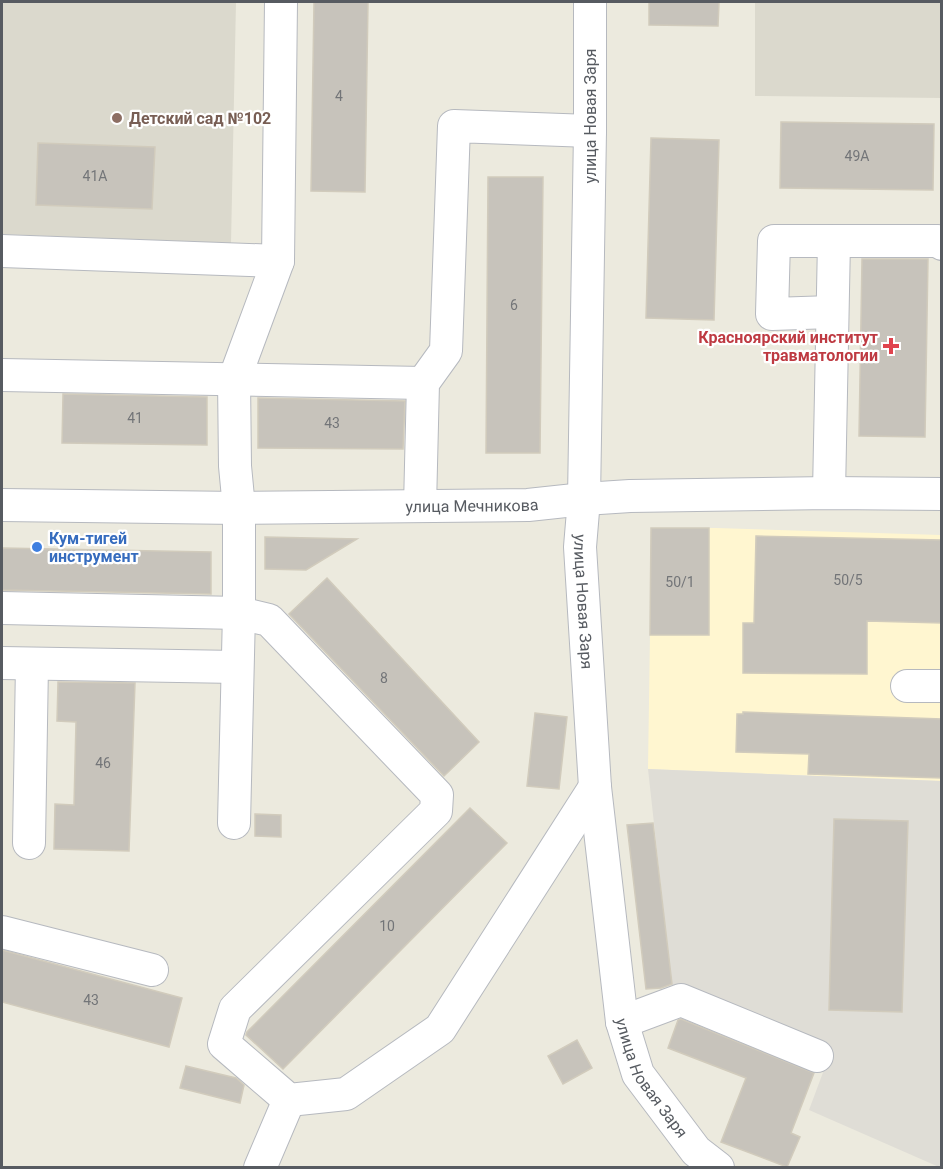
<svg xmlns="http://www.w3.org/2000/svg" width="943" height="1169" font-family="Roboto,sans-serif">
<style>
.commercial{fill:#fff6d0}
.industrial{fill:#dfddd6}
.education{fill:#dbd9cd}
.building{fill:#c7c3bb;stroke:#d1cbbc;stroke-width:1.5}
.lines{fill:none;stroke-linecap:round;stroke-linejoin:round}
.minor-casing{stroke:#b6b9bf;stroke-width:34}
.minor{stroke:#fff;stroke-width:32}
.education-dot{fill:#8d6e63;stroke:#fff;stroke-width:2}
.health-dot{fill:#e0444e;stroke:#fff;stroke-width:2}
.shop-dot{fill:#3f7fe0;stroke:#fff;stroke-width:2}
.labels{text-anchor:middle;stroke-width:4.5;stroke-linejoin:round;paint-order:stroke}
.number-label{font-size:14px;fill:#737578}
.street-label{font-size:16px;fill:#575b61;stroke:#fff}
.education-label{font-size:16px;font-weight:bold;fill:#785e54;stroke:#fff;text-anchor:start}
.health-label{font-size:16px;font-weight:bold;fill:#be3a42;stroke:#fff;text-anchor:end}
.shop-label{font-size:16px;font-weight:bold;fill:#366cbe;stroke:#fff;text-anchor:start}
</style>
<rect width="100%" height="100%" fill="#eceade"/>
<path class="commercial" d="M 651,528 L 716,528 L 941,535 L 941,781 L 648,769 L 650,635 Z"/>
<path class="industrial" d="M 648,769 L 941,781 L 941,1167 L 939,1167 L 809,1110 L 831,1051 L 672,987 Z"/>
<g class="education">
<path d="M 2,2 L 236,2 L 231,243 L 2,234 Z"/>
<path d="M 755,2 L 941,2 L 941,98 L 755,96 Z"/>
</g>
<g class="building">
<path d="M 314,2 L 368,2 L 365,192 L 311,191 Z"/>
<path d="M 649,2 L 719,2 L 718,26 L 649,25 Z"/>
<path d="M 781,122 L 934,124 L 933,190 L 780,188 Z"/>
<path d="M 651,138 L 719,140 L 714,320 L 646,318 Z"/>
<path d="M 38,143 L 155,147 L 152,209 L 36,205 Z"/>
<path d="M 488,177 L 543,177 L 540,453 L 486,453 Z"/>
<path d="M 862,259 L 928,259 L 925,437 L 859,436 Z"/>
<path d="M 63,394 L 207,397 L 207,445 L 62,443 Z"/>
<path d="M 258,398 L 405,401 L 403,449 L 258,448 Z"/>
<path d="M 651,528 L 709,528 L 709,635 L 650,635 Z"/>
<path d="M 756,536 L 942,540 L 942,623 L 867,621 L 867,674 L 743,673 L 743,623 L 754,623 Z"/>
<path d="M 265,537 L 357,539 L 306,570 L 265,569 Z"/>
<path d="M 2,548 L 211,552 L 211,594 L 2,590 Z"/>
<path d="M 327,578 L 479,742 L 444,776 L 289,614 Z"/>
<path d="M 58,682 L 135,683 L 129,851 L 54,849 L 55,804 L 74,805 L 76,722 L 57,721 Z"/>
<path d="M 743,712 L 942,719 L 942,778 L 808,774 L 809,754 L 736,752 L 737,714 L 743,714 Z"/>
<path d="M 535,713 L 567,717 L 559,789 L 527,786 Z"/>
<path d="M 470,808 L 507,843 L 283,1069 L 246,1035 L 247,1032 Z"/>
<path d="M 255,814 L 281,815 L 281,837 L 255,836 Z"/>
<path d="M 834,819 L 908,821 L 902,1012 L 829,1010 Z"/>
<path d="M 653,823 L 672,984 L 661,988 L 646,989 L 627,825 Z"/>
<path d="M 2,950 L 182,998 L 169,1047 L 2,1002 Z"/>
<path d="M 681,1019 L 814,1073 L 791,1133 L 800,1137 L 787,1167 L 721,1142 L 746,1078 L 668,1048 L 678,1020 Z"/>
<path d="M 577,1040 L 592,1068 L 563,1084 L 548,1056 Z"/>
<path d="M 186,1066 L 236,1078 L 244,1085 L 240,1103 L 180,1088 Z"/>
</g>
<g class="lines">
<defs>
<g id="minor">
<path id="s1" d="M 590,2 L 590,131 L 584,499 L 580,547 L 595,787 L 622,1022 L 638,1074 L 696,1151 L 718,1168"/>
<path d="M 2,251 L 278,261"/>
<path d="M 832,312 L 772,314 L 774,241 L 834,241"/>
<path d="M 2,375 L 423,383"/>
<path d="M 829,493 L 834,241 L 938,241 L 942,244"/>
<path id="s2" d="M 2,505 L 239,508 L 528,505 L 584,499 L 630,496 L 829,493 L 942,494"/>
<path d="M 420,506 L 423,383 L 446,351 L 454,126 L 590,131"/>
<path d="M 2,608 L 239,613 L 269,620 L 437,795 L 436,811 L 235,1009 L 224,1044 L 289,1100 L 346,1094 L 440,1029 L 595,787"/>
<path d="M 2,663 L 237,667"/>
<path d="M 907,686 L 942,686"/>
<path d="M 234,823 L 239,613 L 239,508 L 235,466 L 234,380 L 278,261 L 281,2"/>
<path d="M 29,843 L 32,664"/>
<path d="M 2,932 L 152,970"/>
<path d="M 622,1022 L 681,1000 L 817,1056"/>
<path d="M 260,1168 L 289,1100"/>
</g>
</defs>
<use href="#minor" class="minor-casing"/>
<use href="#minor" class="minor"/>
</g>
<circle class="education-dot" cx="117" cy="118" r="6"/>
<path class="health-dot" d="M888 337h6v6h6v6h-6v6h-6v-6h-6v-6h6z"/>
<circle class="shop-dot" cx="37" cy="547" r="6"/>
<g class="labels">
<g class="number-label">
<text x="339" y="101">4</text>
<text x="857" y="161">49А</text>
<text x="95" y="181">41А</text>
<text x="514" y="310">6</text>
<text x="135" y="423">41</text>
<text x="332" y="428">43</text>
<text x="848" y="585">50/5</text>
<text x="680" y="587">50/1</text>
<text x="384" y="683">8</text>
<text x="103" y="768">46</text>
<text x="387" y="931">10</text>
<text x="91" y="1005">43</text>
</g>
<g class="street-label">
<text transform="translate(590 116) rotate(-90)" y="6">улица Новая Заря</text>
<text dy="6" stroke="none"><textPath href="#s2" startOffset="470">улица Мечникова</textPath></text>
<text dy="6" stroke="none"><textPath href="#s1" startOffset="600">улица Новая Заря</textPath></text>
<text dy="6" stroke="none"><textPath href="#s1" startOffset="1086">улица Новая Заря</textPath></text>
</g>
<g class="education-label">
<text x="129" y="124">Детский сад №102</text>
</g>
<g class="health-label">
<text x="878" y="343">Красноярский институт<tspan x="878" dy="18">травматологии</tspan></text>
</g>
<g class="shop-label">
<text x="49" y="544">Кум-тигей<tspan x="49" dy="18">инструмент</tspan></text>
</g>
</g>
<rect width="943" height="1169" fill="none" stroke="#575b61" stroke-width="6"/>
</svg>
